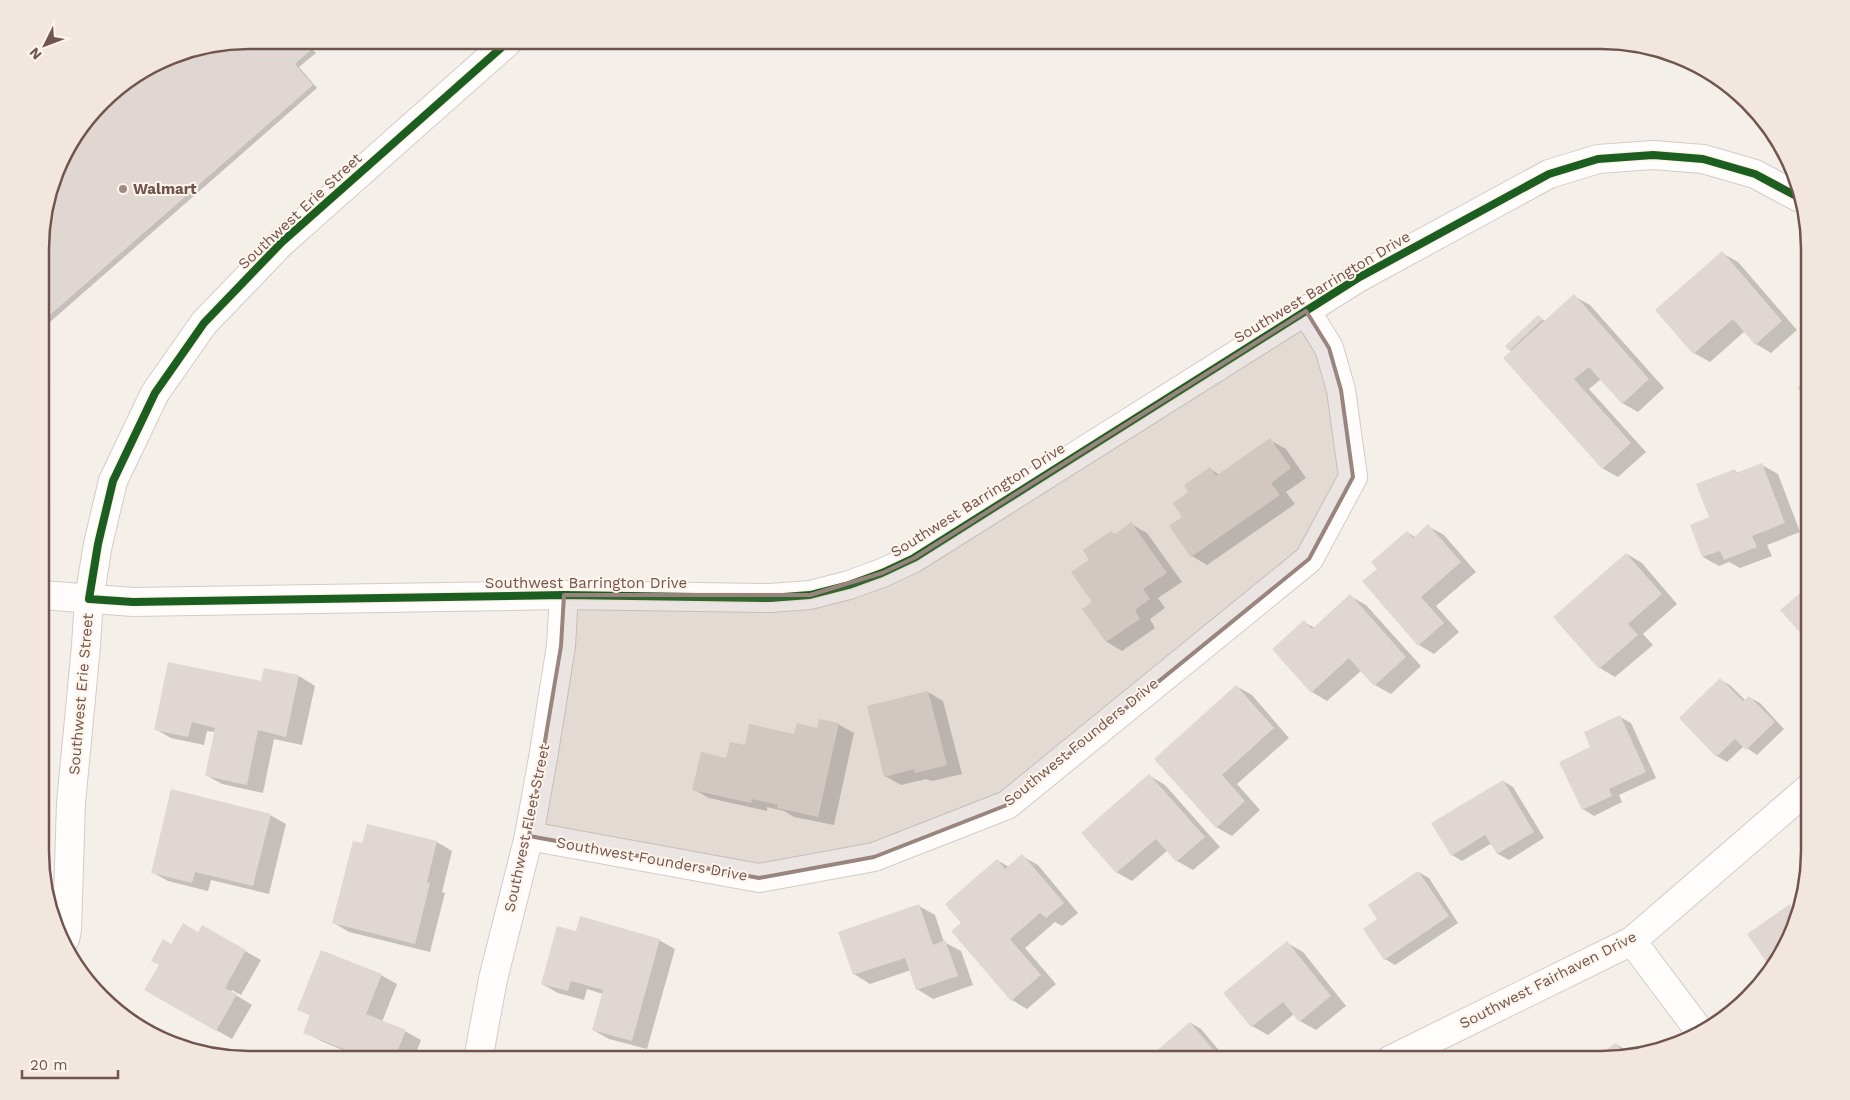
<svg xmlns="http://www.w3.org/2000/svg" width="1850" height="1100" font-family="'Work Sans',sans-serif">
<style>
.shadow{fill:#0003}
.building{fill:#e1d7d2}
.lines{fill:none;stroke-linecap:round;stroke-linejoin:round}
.minor-casing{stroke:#d4cbc7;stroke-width:30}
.tertiary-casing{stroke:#d4cbc7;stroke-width:30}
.minor{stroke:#fefdfc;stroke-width:28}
.tertiary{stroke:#fefdfc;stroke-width:28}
.cycleway-casing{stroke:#fdf4eb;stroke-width:11}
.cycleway{stroke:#1b5e20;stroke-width:8}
.marked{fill:#9a857e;fill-opacity:0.2;stroke:#9a857e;stroke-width:4;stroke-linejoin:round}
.poi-dot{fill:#9f8a84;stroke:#fdf4eb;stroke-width:2}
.labels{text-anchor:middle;stroke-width:4;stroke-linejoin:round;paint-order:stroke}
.poi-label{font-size:15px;font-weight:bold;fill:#71544d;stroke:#fdf4eb;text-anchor:start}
.street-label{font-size:15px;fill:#71544d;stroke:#fdf4eb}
.rim{fill:none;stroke:#71544d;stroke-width:2.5}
</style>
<rect width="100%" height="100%" fill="#f5efea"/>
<g class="shadow">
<path d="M 249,40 L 304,40 L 316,53 L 299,67 L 317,88 L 42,329 L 42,222 L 62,156 L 111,92 L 169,56 Z"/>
<path d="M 1722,253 L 1738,262 L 1797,330 L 1771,353 L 1756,344 L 1745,331 L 1710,362 L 1694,353 Z"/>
<path d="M 1574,296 L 1590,305 L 1664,388 L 1638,412 L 1622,403 L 1601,379 L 1589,389 L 1646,452 L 1618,477 L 1602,468 L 1510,350 L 1538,316 L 1546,322 Z"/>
<path d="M 1270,440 L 1286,449 L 1306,478 L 1286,492 L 1295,504 L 1207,565 L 1192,556 L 1184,517 L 1190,493 L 1210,469 L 1220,475 Z"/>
<path d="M 1762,465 L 1778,474 L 1800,532 L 1767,545 L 1772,556 L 1740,568 L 1729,562 L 1719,566 L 1703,557 L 1691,526 L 1711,518 L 1735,471 L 1739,473 Z"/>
<path d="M 1131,524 L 1147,533 L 1182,582 L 1158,598 L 1165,608 L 1150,619 L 1155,628 L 1122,651 L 1107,642 L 1094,603 L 1091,560 L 1111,532 L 1116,535 Z"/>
<path d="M 1428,526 L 1444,535 L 1476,572 L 1436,606 L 1459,632 L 1434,654 L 1419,645 L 1379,569 L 1407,532 L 1415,537 Z"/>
<path d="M 1627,554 L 1642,563 L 1677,604 L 1643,634 L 1653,645 L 1615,677 L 1600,668 Z"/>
<path d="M 1350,596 L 1366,605 L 1421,666 L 1391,694 L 1375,685 L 1362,670 L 1327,701 L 1312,692 L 1304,622 L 1315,628 Z"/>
<path d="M 265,669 L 299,676 L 315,686 L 302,745 L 274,739 L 263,793 L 222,784 L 206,775 L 215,732 L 207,731 L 204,745 L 171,738 L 155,729 L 262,683 Z"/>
<path d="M 1721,680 L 1731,686 L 1746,701 L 1749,697 L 1760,703 L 1784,729 L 1757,755 L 1744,746 L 1727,762 L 1717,756 Z"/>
<path d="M 1236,686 L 1252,695 L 1289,738 L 1237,784 L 1260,810 L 1232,836 L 1216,827 L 1155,759 Z"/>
<path d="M 928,692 L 943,701 L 962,774 L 932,781 L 926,779 L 901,785 L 885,776 Z"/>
<path d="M 1620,717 L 1631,723 L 1656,778 L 1619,795 L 1622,802 L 1594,816 L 1583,809 L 1592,747 Z"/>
<path d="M 838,724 L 854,733 L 834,825 L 794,817 L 784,811 L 767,807 L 767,811 L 709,798 L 693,789 L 727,759 L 745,747 Z"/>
<path d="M 1150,776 L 1165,785 L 1220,847 L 1193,870 L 1177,861 L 1168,850 L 1132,881 L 1116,872 Z"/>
<path d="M 1503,781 L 1513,787 L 1544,838 L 1509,860 L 1498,854 L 1492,843 L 1462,861 L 1452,855 Z"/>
<path d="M 270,815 L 286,824 L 269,894 L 211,880 L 208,891 L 168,881 L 152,872 Z"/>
<path d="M 437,842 L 452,851 L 442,892 L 445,893 L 430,952 L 349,932 L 334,923 L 363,845 Z"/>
<path d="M 1022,856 L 1038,865 L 1078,913 L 1062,926 L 1055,922 L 1025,948 L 1056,984 L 1027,1009 L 1012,1000 L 963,923 L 997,860 L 1009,867 Z"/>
<path d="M 1418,872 L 1429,878 L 1458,923 L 1395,965 L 1385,959 L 1379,920 Z"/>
<path d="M 919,906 L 935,915 L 944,942 L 961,951 L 973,985 L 933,999 L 917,989 L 911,970 L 870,984 L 854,974 Z"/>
<path d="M 203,927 L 261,960 L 241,995 L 232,990 L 231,992 L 252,1005 L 232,1039 L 146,990 L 171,945 L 199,934 Z"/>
<path d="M 577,933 L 659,940 L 675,949 L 647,1049 L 609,1039 L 593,1030 L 603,994 L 587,989 L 584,1000 L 558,993 L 542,984 Z"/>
<path d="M 1287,943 L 1303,952 L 1346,1006 L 1316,1030 L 1300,1021 L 1294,1014 L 1268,1035 L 1252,1026 Z"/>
<path d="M 381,975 L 397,984 L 382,1022 L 405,1031 L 421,1040 L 413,1060 L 367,1060 L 321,1041 L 305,1032 L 311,1016 L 299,1009 Z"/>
<path d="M 1191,1023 L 1201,1029 L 1227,1060 L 1148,1060 Z"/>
<path d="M 1616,1044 L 1626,1050 L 1629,1055 L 1614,1060 Z"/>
</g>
<g class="building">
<path d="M 249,40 L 303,40 L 311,50 L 295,64 L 313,85 L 42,322 L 42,222 L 62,156 L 111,92 L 169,56 Z"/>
<path d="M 1722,251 L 1782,321 L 1755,345 L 1733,319 L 1693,354 L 1655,310 Z"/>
<path d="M 1574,294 L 1649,379 L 1622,404 L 1589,367 L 1574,379 L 1631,443 L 1602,469 L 1503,358 Z"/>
<path d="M 1538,315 L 1543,319 L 1509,351 L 1505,346 Z"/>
<path d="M 1810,376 L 1810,402 L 1797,388 Z"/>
<path d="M 1270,438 L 1291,468 L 1271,483 L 1280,495 L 1191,557 L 1169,526 L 1182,517 L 1173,503 L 1188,492 L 1184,485 L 1210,467 L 1216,476 Z"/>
<path d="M 1762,463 L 1785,523 L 1752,536 L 1757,547 L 1724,560 L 1720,551 L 1702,557 L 1690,525 L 1709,517 L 1696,484 L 1735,469 L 1736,473 Z"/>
<path d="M 1131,522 L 1167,573 L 1143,589 L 1150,599 L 1135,610 L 1140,619 L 1106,642 L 1082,609 L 1092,602 L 1071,572 L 1089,560 L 1083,550 L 1111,531 L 1114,535 Z"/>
<path d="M 1428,524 L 1461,562 L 1421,597 L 1444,623 L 1418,646 L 1362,581 L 1377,569 L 1371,562 L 1407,531 L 1413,538 Z"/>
<path d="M 1626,553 L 1662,594 L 1628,624 L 1638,635 L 1599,669 L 1553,617 Z"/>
<path d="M 1810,585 L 1810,644 L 1780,610 Z"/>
<path d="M 1350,594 L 1406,657 L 1374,686 L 1349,658 L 1311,693 L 1272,649 L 1304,620 L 1312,629 Z"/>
<path d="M 168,662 L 261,681 L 264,668 L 299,675 L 286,737 L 258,730 L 247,785 L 205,776 L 215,728 L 192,722 L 188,737 L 154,730 Z"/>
<path d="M 1720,678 L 1743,701 L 1749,696 L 1775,722 L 1746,750 L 1735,739 L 1716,757 L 1679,718 Z"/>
<path d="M 1236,685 L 1274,728 L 1222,775 L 1245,801 L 1216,828 L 1154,759 Z"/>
<path d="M 928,691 L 947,765 L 915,773 L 914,769 L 884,777 L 867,706 Z"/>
<path d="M 1620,715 L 1646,772 L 1609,789 L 1612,796 L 1582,810 L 1559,762 L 1590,747 L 1584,732 Z"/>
<path d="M 819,719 L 839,723 L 818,817 L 777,808 L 778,805 L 752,799 L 751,803 L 692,790 L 701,752 L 726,758 L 730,742 L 745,745 L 749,724 L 794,734 L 797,723 L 817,728 Z"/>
<path d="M 1149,774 L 1205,837 L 1176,862 L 1156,839 L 1116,873 L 1081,833 Z"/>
<path d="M 1503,780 L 1534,832 L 1497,854 L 1485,835 L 1451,856 L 1431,823 Z"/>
<path d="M 171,789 L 271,814 L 253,886 L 195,872 L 192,883 L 151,873 Z"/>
<path d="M 367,824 L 437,841 L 427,882 L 430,883 L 415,944 L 332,923 L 353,841 L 362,843 Z"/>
<path d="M 1022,854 L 1064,903 L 1046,918 L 1040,913 L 1010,939 L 1041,975 L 1011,1001 L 951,931 L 961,923 L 945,904 L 997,859 L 1005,869 Z"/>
<path d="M 1418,871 L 1449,916 L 1384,960 L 1363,929 L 1377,919 L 1368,905 Z"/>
<path d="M 919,904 L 933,945 L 945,940 L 958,976 L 916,990 L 905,958 L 853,975 L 838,932 Z"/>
<path d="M 1790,904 L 1795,912 L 1782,956 L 1771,969 L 1747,934 Z"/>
<path d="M 580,916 L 660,939 L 632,1041 L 592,1030 L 603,990 L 571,981 L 568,991 L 541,984 L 557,926 L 576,931 Z"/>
<path d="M 183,923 L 198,932 L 202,925 L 246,950 L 225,988 L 237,994 L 216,1031 L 144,990 L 159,965 L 151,961 L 163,939 L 171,944 Z"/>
<path d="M 1287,941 L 1331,996 L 1299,1022 L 1283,1002 L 1251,1027 L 1223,993 Z"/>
<path d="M 321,950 L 382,974 L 366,1014 L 406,1030 L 394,1060 L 372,1060 L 303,1033 L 310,1015 L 297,1010 Z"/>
<path d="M 1190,1022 L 1222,1060 L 1146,1060 Z"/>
<path d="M 1616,1043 L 1625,1056 L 1614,1060 L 1590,1060 Z"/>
</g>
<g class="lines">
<defs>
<g id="minor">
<path d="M 529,836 L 759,878 L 874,857 L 1007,805 L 1309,559 L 1353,477 L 1341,390 L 1329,348 L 1306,311"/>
<path d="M 65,939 L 67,930 L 71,803 L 86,646 L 89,599"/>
<path d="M 1632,941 L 1701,1033"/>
<path d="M 478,1060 L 493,979 L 529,836 L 543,758 L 561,646 L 564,595"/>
</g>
<g id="tertiary">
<path d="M 42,595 L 133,602 L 564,595 L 770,598 L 810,595 L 849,585 L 882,573 L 914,558 L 1358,278 L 1549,174 L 1598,159 L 1653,155 L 1703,159 L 1755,174 L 1798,197"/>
<path d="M 89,599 L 98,544 L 113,481 L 155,393 L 204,323 L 282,242 L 510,40"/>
<path d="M 1390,1060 L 1632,941 L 1810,787"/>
</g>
</defs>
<use href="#minor" class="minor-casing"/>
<use href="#tertiary" class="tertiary-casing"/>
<use href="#minor" class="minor"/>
<use href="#tertiary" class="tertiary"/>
<defs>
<path id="cycleway" d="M 510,40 L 282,242 L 204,323 L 155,393 L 113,481 L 98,544 L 89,599 L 133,602 L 564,595 L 770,598 L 810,595 L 849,585 L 882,573 L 914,558 L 1358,278 L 1549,174 L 1598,159 L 1653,155 L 1703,159 L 1755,174 L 1798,197"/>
</defs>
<use href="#cycleway" class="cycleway-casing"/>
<use href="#cycleway" class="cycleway"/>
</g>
<path class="marked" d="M 1306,311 L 1329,348 L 1341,390 L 1353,477 L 1309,559 L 1007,805 L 874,857 L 759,878 L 529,836 L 561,646 L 564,595 L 810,595 L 882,573 L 914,558 Z"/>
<circle class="poi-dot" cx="123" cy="189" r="5"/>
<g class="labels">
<g class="poi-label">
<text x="133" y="194">Walmart</text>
</g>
<g class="street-label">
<text transform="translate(300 211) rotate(-43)" y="5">Southwest Erie Street</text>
<text transform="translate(1322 287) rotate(-31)" y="5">Southwest Barrington Drive</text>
<text transform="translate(978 500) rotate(-32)" y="5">Southwest Barrington Drive</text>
<text x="586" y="588">Southwest Barrington Drive</text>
<text transform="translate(81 694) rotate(-85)" y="5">Southwest Erie Street</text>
<text transform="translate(1081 742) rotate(-39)" y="5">Southwest Founders Drive</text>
<text transform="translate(527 828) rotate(-78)" y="5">Southwest Fleet Street</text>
<text transform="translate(652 859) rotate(10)" y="5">Southwest Founders Drive</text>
<text transform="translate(1548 980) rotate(-27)" y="5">Southwest Fairhaven Drive</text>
</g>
</g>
<path d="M0 0H1850V1100H0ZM249 49H1601A200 200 0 0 1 1801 249V851A200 200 0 0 1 1601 1051H249A200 200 0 0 1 49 851V249A200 200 0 0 1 249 49Z" fill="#f2e7de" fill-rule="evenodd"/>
<path class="rim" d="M249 49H1601A200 200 0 0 1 1801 249V851A200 200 0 0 1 1601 1051H249A200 200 0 0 1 49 851V249A200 200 0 0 1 249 49Z"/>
<g transform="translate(45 45) rotate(228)" stroke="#fdf4eb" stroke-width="4" paint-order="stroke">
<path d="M0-4L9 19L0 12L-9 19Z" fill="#71544d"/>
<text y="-8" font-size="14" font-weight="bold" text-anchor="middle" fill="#71544d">N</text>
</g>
<path d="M22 1070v8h96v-8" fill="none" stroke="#71544d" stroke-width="2.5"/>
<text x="30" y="1070" font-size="15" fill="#71544d" stroke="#fdf4eb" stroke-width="4" paint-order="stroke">20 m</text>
</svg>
